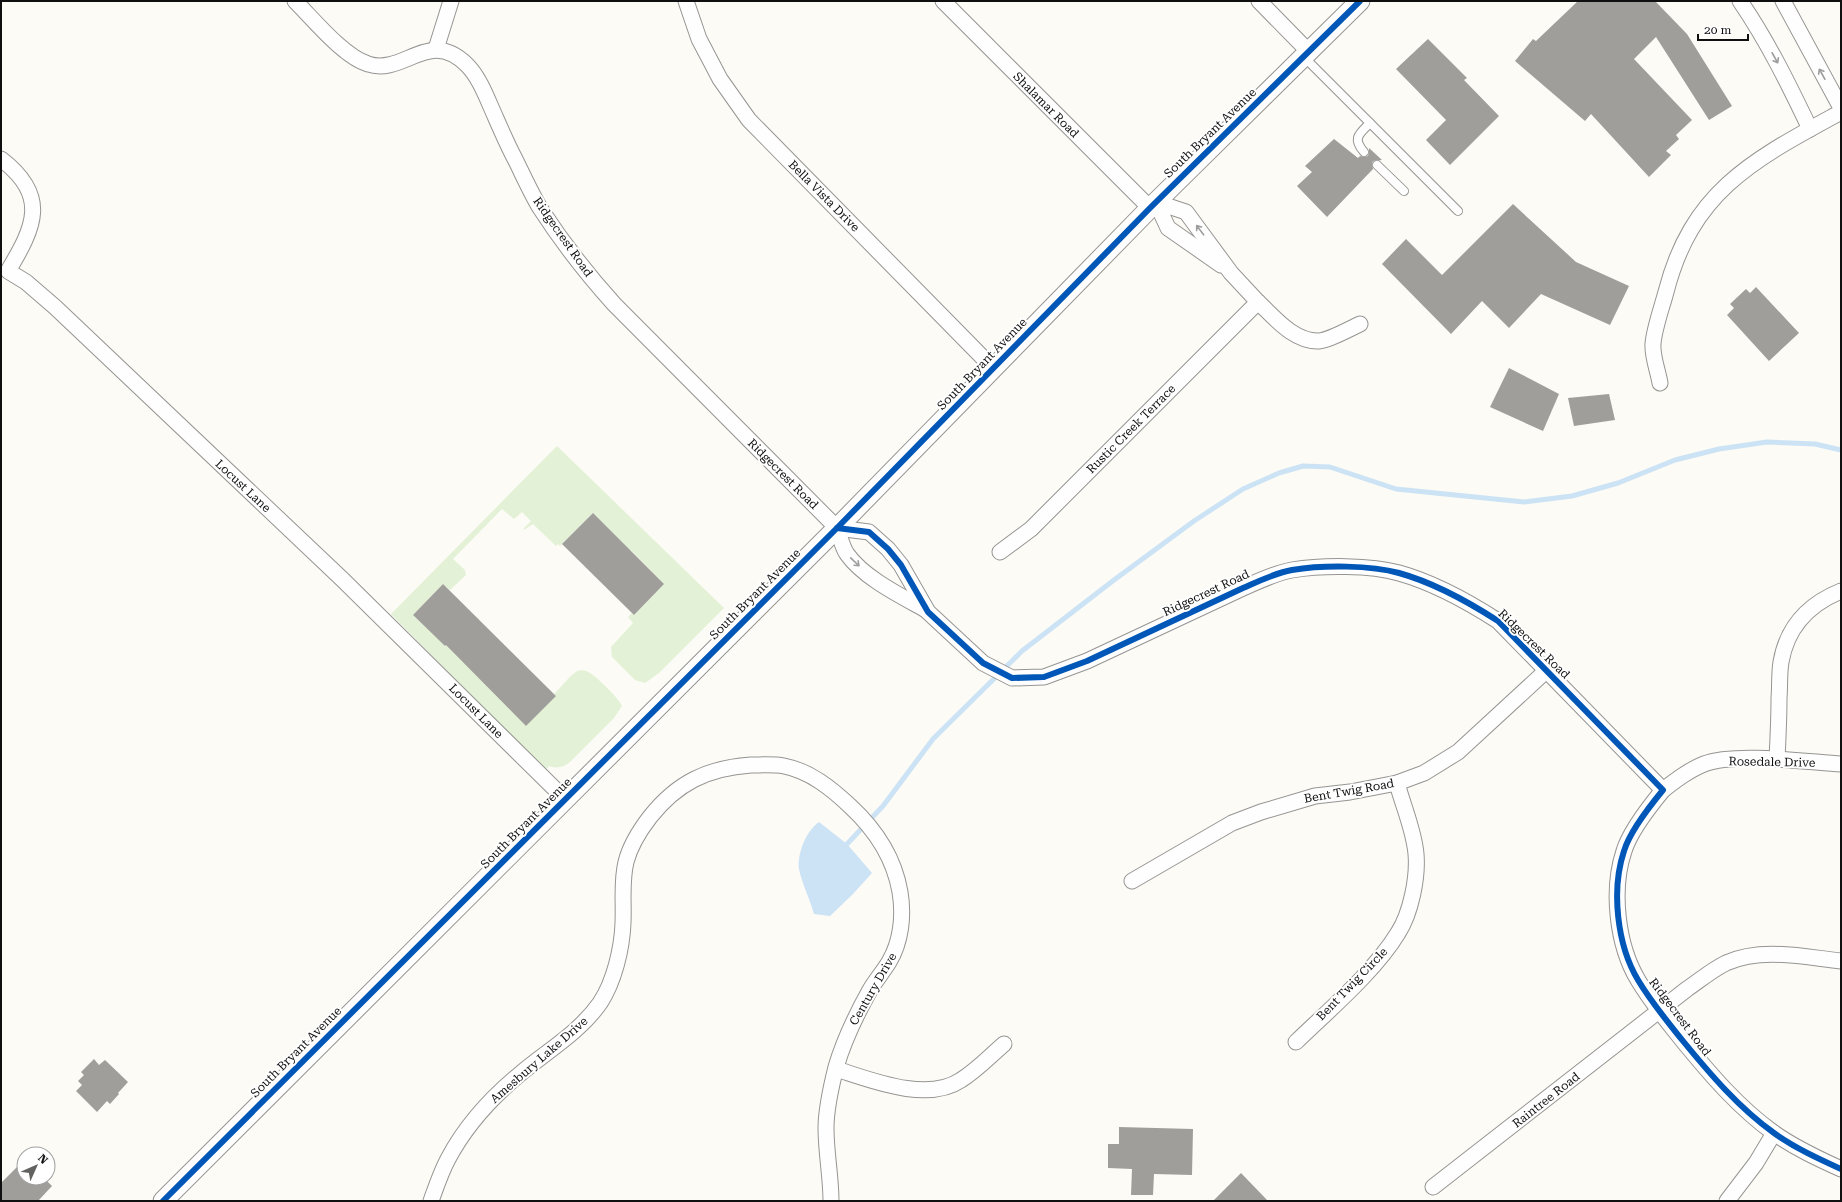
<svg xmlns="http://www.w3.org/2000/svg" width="1842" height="1202" font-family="'Roboto Serif',serif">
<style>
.green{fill:#e3f1d6}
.water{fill:#cce3f5}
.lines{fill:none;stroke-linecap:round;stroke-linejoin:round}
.stream{stroke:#cce3f5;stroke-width:5}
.building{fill:#a09e9a}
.service-casing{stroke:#969593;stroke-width:10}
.minor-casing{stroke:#969593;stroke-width:17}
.tertiary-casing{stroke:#969593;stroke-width:21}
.service{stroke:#fffefe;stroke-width:8}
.minor{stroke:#fffefe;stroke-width:15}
.tertiary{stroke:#fffefe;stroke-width:19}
.cycleway-casing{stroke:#fff;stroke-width:8}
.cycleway{stroke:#0057b8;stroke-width:6}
.oneway{stroke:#9f9e9e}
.labels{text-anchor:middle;stroke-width:4;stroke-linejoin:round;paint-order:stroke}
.street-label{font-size:12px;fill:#0f0f0f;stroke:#fff}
</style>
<rect width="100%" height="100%" fill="#fcfbf5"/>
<path class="green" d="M 557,446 L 724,608 L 659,673 L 645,683 L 635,680 L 612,657 L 611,647 L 633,623 L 628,617 L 632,613 L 634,615 L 664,584 L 631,550 L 600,581 L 593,513 L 560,546 L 558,544 L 556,546 L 533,524 L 524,530 L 524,528 L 531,521 L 522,512 L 514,519 L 502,509 L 453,559 L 465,570 L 466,575 L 450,590 L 443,584 L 413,615 L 445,646 L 475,616 L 479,619 L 450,649 L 556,696 L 554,694 C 576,672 578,658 604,685 C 610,691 618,698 622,706 L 614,718 L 570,762 C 564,767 557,769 549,766 L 547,769 L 538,763 L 391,614 Z"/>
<path class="water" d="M 819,822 L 847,844 L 872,873 L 852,895 L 830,916 L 814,914 C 810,899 802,884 799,869 C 797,854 806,831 819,822 Z"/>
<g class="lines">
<path class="stream" d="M 847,844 L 883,806 L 933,739 L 1022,651 L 1114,580 L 1194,521 L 1243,489 L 1279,473 L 1303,466 L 1330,467 L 1396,489 L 1524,502 L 1572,496 L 1618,483 L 1675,460 L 1719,449 L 1767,442 L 1815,444 L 1841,450"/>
</g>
<g class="building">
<path d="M 1578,1 L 1655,1 L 1687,34 L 1732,106 L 1709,120 L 1656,37 L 1634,59 L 1692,120 L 1676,135 L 1679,139 L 1666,151 L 1671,155 L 1649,177 L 1591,114 L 1585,121 L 1515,61 L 1533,39 L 1536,41 Z"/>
<path d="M 1428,39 L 1467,78 L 1464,80 L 1499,116 L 1450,165 L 1426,140 L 1446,120 L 1396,69 Z"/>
<path d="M 1334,139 L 1358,158 L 1360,156 L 1364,157 L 1368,156 L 1369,152 L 1369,148 L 1382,160 L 1373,161 L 1372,164 L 1373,169 L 1327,217 L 1297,186 L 1312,172 L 1305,166 Z"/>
<path d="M 1513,204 L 1576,262 L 1629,286 L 1610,325 L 1541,294 L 1509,328 L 1482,301 L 1451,334 L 1382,264 L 1406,239 L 1442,275 Z"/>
<path d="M 1756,287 L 1799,333 L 1769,361 L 1727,315 L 1734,308 L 1730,304 L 1746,289 L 1750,293 Z"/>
<path d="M 1509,368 L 1559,394 L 1543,431 L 1490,407 Z"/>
<path d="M 1609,394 L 1615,420 L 1574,426 L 1568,398 Z"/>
<path d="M 593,513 L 664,584 L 634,615 L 562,544 Z"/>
<path d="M 443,584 L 556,696 L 526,726 L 446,645 L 445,646 L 413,615 Z"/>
<path d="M 94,1059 L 99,1065 L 105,1060 L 128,1082 L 118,1093 L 119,1094 L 110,1104 L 107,1101 L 97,1112 L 76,1091 L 82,1085 L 78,1081 L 84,1075 L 81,1072 Z"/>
<path d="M 1119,1127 L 1193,1129 L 1192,1175 L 1154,1174 L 1153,1195 L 1131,1195 L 1132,1169 L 1108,1168 L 1108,1144 L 1119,1144 Z"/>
<path d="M 24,1160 L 24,1178 L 44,1178 L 52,1186 L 38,1201 L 1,1201 L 1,1183 Z"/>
<path d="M 1241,1173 L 1268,1201 L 1213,1201 Z"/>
</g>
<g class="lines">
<defs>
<g id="service">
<path d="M 1304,57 L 1458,211"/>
<path d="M 1364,152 C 1352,138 1359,134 1370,123"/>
<path d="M 1377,165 L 1404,191"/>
</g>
<g id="minor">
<path d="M 295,1 C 313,19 344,57 368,64 C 404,76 429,27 467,65 C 478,76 485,93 491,107 C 499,125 506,142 515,159 C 523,175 531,193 540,208 C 562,242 587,274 614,304 L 837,528 C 840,536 842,547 847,554 C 864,578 901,596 926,610"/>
<path d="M 686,1 L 699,39 L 720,79 L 749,120 L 993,368"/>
<path d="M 943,1 L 1150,208"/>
<path d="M 1259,1 L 1309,52"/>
<path d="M 1740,1 C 1768,42 1789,85 1810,129"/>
<path d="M 1783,1 L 1841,108"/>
<path d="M 436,49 L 451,1"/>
<path d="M 1,159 C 49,196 35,226 8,271 L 26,282 L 55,307 L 342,579 L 565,799"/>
<path d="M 1156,202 L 1168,228 L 1221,265"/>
<path d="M 1258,302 C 1275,318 1294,342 1319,341 C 1330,340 1349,329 1360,324"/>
<path d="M 1660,383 C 1658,371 1652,356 1653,344 C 1654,329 1662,307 1666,292 C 1692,190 1755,159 1841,112"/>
<path d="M 837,528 L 869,532 L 888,549 L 901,565 L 928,612 L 983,663 L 1012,678 L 1044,677 L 1087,661 L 1243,588 C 1259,581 1275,573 1292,570 C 1322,565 1371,565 1399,573 C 1435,583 1467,601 1498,621 L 1663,790 C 1649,807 1630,831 1624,851 C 1611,890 1617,945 1638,980 C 1651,1002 1667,1021 1683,1041 C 1710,1074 1739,1108 1774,1133 C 1795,1148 1819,1159 1841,1169"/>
<path d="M 1000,552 L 1031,529 L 1258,302 L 1231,273 L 1186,212 L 1156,202"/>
<path d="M 1777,759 C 1778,739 1779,719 1779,698 C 1780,687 1779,674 1781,662 C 1787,627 1809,604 1841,591"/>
<path d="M 1663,790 C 1676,780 1689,770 1704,764 C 1735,752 1807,762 1841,764"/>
<path d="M 1132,881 L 1232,823 L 1261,812 L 1315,796 L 1350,792 L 1397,783 L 1424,773 L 1458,752 L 1547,670"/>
<path d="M 1296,1042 C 1329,1010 1375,971 1398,933 C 1411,913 1418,877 1416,854 C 1414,830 1403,806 1397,783"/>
<path d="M 836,1069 C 871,1080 927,1103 961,1080 C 977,1070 990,1056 1004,1044"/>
<path d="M 1433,1187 L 1687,989 C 1700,980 1712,970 1726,963 C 1761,947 1804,957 1841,961"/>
<path d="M 431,1201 C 436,1187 441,1172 448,1159 C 465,1127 492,1097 520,1074 C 547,1051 579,1033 600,1003 C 614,982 622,949 623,923 C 624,903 621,882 626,862 C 630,846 640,830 650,817 C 677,783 707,768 751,765 C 761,765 774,764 784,766 C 810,771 832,789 850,806 C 876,830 894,857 900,892 C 904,916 901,942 889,962 C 883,972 875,981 870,990 C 856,1015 844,1040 836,1067 C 831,1087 826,1108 826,1128 C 826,1153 831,1177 831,1201"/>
<path d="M 1727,1201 L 1756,1163 L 1774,1133"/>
</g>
<path id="tertiary" d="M 163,1201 L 837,528 L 1150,208 L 1360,1"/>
</defs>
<use href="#service" class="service-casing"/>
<use href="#minor" class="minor-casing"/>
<use href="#tertiary" class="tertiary-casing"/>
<use href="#service" class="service"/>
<use href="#minor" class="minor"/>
<use href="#tertiary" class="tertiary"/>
<defs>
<g id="cycleway">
<path d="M 837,528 L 869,532 L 888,549 L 901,565 L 928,612 L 983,663 L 1012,678 L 1044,677 L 1087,661 L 1243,588 C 1259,581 1275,573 1292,570 C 1322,565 1371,565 1399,573 C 1435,583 1467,601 1498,621 L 1663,790 C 1649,807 1630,831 1624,851 C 1611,890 1617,945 1638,980 C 1651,1002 1667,1021 1683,1041 C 1710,1074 1739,1108 1774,1133 C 1795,1148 1819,1159 1841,1169"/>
<path d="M 163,1201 L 837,528 L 1150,208 L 1360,1"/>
</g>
</defs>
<use href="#cycleway" class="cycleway-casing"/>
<use href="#cycleway" class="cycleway"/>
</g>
<defs><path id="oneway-shaft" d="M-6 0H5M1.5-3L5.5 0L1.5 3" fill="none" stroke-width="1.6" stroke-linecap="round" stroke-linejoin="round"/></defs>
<g class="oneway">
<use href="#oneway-shaft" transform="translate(1775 58) rotate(61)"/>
<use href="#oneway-shaft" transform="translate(1822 74) rotate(-119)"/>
<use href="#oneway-shaft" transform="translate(1200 230) rotate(-127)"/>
<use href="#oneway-shaft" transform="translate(855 562) rotate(44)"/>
</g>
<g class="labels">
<g class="street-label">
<text transform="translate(1046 105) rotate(45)" y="4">Shalamar Road</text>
<text transform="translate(1210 133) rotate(-44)" y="4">South Bryant Avenue</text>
<text transform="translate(824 196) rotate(45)" y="4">Bella Vista Drive</text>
<text transform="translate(563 237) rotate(55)" y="4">Ridgecrest Road</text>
<text transform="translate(982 364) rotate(-46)" y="4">South Bryant Avenue</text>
<text transform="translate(1131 429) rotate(-45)" y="4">Rustic Creek Terrace</text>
<text transform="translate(783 474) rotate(45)" y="4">Ridgecrest Road</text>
<text transform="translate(243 486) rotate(43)" y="4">Locust Lane</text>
<text transform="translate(1206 593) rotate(-25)" y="4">Ridgecrest Road</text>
<text transform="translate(755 594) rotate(-45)" y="4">South Bryant Avenue</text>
<text transform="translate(1534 644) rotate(44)" y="4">Ridgecrest Road</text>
<text transform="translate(476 711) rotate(45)" y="4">Locust Lane</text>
<text transform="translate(1772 762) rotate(1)" y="4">Rosedale Drive</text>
<text transform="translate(1349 791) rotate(-10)" y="4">Bent Twig Road</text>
<text transform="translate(526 823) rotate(-45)" y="4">South Bryant Avenue</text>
<text transform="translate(1352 984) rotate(-46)" y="4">Bent Twig Circle</text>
<text transform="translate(873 989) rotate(-60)" y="4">Century Drive</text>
<text transform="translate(1680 1017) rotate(53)" y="4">Ridgecrest Road</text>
<text transform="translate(296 1052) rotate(-45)" y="4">South Bryant Avenue</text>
<text transform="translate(539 1060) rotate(-41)" y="4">Amesbury Lake Drive</text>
<text transform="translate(1546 1100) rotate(-38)" y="4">Raintree Road</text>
</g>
</g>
<rect width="1842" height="1202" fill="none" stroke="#0f0f0f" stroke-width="4"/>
<g transform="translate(36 1166) rotate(45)"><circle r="19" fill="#ffffff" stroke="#9f9f9f"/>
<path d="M0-3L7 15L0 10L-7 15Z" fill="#626260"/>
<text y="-6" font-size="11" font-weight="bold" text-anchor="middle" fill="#0f0f0f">N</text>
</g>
<path d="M1698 34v6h50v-6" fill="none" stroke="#0f0f0f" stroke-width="2"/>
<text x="1704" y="34" font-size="12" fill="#0f0f0f" stroke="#ffffff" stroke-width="3" paint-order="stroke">20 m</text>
</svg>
